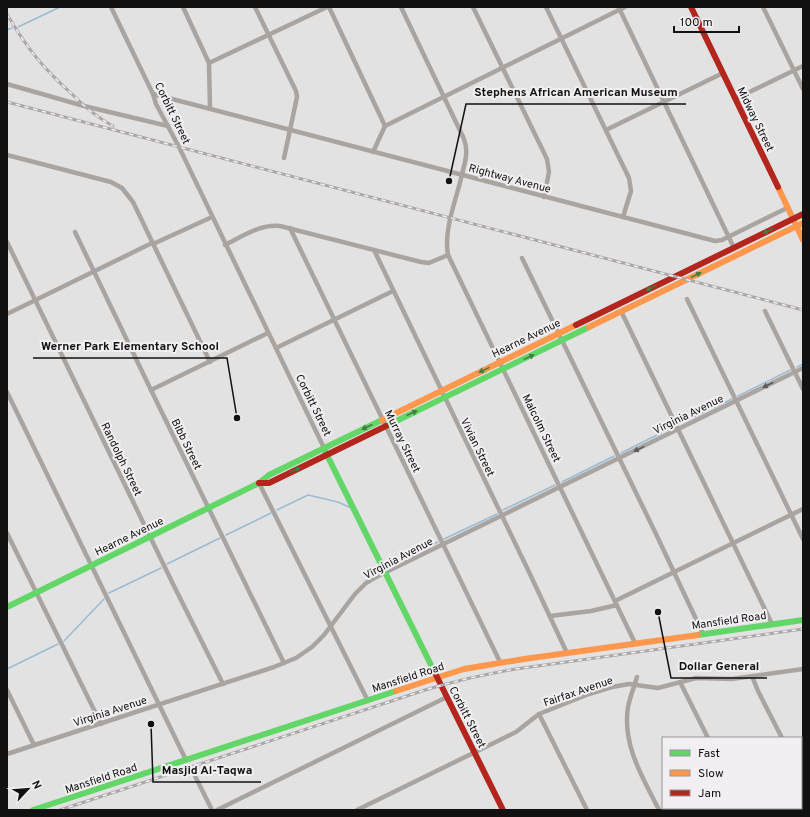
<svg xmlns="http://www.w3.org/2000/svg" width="810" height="817" font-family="Overpass,sans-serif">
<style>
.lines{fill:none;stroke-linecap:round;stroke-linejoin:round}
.stream{stroke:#99bcd3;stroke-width:1.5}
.street{stroke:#aaa4a1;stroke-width:4.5}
.fast{stroke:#63d668;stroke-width:6}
.slow{stroke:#ff974d;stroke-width:6}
.jam{stroke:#b3261e;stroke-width:6}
.rail-casing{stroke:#aba6a7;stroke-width:3}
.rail{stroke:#f1eff1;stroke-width:1.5;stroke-dasharray:4.5;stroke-linecap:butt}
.oneway{fill:#3f7d41}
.oneway2{fill:#5e5a5a}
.labels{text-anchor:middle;stroke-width:4;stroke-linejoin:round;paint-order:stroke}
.street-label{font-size:11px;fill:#121112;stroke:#f1eff1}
.leader{fill:none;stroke:#121112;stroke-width:1.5}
.callout-dot{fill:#121112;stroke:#f1eff1;stroke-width:1.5}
.callout-label{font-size:12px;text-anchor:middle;font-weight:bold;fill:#121112;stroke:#f1eff1;stroke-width:4;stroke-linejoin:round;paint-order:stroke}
</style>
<rect width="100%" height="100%" fill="#e3e2e3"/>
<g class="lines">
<g class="stream">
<path d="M 18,27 L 60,7"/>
<path d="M 7,30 L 12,28"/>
<path d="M 797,367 L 803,364"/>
<path d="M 738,396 L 790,370"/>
<path d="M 679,424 L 732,399"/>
<path d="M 621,453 L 673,427"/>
<path d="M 562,482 L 614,456"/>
<path d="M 277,510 L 308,495 L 338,502 L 349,507"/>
<path d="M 503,510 L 555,485"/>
<path d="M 226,535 L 271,513"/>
<path d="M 444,539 L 497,514"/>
<path d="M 167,564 L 220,538"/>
<path d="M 388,567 L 438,542"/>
<path d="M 109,593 L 161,568"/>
<path d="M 64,641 L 104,599"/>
<path d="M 7,669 L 58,644"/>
</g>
<g class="street">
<path d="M 111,7 L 153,94 L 156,104 L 179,147 L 324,448"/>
<path d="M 183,7 L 209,63 L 210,109"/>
<path d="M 255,7 L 296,91 L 297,97 L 284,158"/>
<path d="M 329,7 L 385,126"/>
<path d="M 401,7 L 464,139 C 468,150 466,159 463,170 C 458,196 443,228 448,255 L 635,643"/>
<path d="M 473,7 L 547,159 L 549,172 L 544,197"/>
<path d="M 546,7 L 629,178 L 631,191 L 623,217"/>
<path d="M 763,7 L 803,89"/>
<path d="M 619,8 L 734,248"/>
<path d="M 209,63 L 327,7"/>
<path d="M 7,84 L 84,106 L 168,126"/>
<path d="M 153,94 L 715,241 L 722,240 L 787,208"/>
<path d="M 735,99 L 803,66"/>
<path d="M 385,126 L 625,7"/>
<path d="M 606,130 L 723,73"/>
<path d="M 373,152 L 385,126"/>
<path d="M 7,155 L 111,182 L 122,188 L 133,202 L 210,362"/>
<path d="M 290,228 L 500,662"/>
<path d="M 75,232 L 151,390 L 284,663"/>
<path d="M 7,242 L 174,586 L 223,684"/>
<path d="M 153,244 L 212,217"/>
<path d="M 225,245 C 243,236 260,224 280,226 L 421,262 L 429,263 L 448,255"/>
<path d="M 374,250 L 529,572 L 567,653"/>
<path d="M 522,258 L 657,536 L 703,634"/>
<path d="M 687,299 L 803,539"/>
<path d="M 621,311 L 772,624"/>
<path d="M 765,311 L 803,389"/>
<path d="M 7,314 L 152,243"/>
<path d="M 276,348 L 393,291"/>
<path d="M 151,390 L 268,333"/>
<path d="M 7,392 L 186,760"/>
<path d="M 259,483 L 368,701"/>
<path d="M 7,533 L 101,724"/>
<path d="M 615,601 L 803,509"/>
<path d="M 550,616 L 591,611 L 617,605"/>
<path d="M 752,676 L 758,691 L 782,738"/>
<path d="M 637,677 C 634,687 630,697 628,707 C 622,745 643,778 659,810"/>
<path d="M 680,682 L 708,738"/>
<path d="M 7,690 L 34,745"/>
<path d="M 539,714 L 587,810"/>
<path d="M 7,754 L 274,667 L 296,658 L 312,647 L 324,635 L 355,594 L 366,583 L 378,576 L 803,368"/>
<path d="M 801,774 L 803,777"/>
<path d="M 195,776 L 212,810"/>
<path d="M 801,797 L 803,796"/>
<path d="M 743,808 L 744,810"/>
<path d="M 217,810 L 447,697"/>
<path d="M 357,810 L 516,732 L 539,714 L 589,694 L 612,687 L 629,684 L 658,688 L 696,678 L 732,679 L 803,669"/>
<path d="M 776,810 L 779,808"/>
</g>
<g class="fast">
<path d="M 386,426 L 589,327"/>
<path d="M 325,451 L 434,671"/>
<path d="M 7,607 L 259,483 L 269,475 L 382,420"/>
<path d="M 698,635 L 803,620"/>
<path d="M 33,810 L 396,691"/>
</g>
<g class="slow">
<path d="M 778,187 L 803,240"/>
<path d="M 589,327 L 803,223"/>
<path d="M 382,420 L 576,325"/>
<path d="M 396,691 L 464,669 L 524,659 L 698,635"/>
</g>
<g class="jam">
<path d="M 691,7 L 778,187"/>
<path d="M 576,325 L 803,214"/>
<path d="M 259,483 L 269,483 L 386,426"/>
<path d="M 434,671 L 503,810"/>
</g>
<defs>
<g id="rail">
<path d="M 7,14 C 27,49 44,69 74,96 C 86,108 98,118 113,126"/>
<path d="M 7,102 L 803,310"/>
<path d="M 60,810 L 425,690 C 455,681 485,674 516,669 L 803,629"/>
</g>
</defs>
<use href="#rail" class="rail-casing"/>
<use href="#rail" class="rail"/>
</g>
<defs><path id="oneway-solid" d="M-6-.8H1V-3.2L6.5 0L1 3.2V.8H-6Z"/></defs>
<g class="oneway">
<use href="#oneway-solid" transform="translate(768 231) rotate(154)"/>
<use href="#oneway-solid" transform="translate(696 275) rotate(-26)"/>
<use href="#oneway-solid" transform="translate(651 288) rotate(154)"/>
<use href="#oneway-solid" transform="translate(529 357) rotate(-26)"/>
<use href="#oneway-solid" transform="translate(484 370) rotate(154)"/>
<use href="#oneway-solid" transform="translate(412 413) rotate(-26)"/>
<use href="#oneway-solid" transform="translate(367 427) rotate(154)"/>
<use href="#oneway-solid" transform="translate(295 470) rotate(-26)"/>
</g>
<g class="oneway2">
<use href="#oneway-solid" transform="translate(768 385) rotate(153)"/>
<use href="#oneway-solid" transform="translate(639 449) rotate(154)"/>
</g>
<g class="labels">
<g class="street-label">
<text transform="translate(173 113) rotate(64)" y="4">Corbitt Street</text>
<text transform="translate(756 119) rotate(64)" y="4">Midway Street</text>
<text transform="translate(510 178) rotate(15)" y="4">Rightway Avenue</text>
<text transform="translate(526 338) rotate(-26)" y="4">Hearne Avenue</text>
<text transform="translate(314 405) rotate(64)" y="4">Corbitt Street</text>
<text transform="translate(688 414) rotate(-26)" y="4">Virginia Avenue</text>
<text transform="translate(542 428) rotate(64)" y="4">Malcolm Street</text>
<text transform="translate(403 441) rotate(64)" y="4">Murray Street</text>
<text transform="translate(187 444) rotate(64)" y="4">Bibb Street</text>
<text transform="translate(478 447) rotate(64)" y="4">Vivian Street</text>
<text transform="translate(122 459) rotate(64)" y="4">Randolph Street</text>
<text transform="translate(129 536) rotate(-26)" y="4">Hearne Avenue</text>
<text transform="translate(398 558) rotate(-28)" y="4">Virginia Avenue</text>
<text transform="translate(729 620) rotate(-8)" y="4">Mansfield Road</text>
<text transform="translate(408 677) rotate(-18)" y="4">Mansfield Road</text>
<text transform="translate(578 691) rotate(-19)" y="4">Fairfax Avenue</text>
<text transform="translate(110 711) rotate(-18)" y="4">Virginia Avenue</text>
<text transform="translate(468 717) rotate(63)" y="4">Corbitt Street</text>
<text transform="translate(101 778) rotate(-18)" y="4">Mansfield Road</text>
</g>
</g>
<path class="leader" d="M449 181L466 104H686M237 418L227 358H33M658 612L671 678H767M151 724L153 782H261"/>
<g class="callout-dot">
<circle cx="449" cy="181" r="4"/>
<circle cx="237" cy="418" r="4"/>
<circle cx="658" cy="612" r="4"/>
<circle cx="151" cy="724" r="4"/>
</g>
<g class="callout-label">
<text x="576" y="96">Stephens African American Museum</text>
<text x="130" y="350">Werner Park Elementary School</text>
<text x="719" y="670">Dollar General</text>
<text x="207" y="774">Masjid Al-Taqwa</text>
</g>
<rect width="810" height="817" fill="none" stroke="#121112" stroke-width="16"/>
<rect x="662" y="737" width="140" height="72" fill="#f1eff1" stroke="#989698"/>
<rect x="670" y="750" width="20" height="6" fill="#63d668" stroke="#989698"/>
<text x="698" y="757" font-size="12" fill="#121112">Fast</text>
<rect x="670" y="770" width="20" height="6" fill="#ff974d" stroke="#989698"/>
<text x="698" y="777" font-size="12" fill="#121112">Slow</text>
<rect x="670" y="790" width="20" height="6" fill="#b3261e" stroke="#989698"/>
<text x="698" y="797" font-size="12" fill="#121112">Jam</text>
<g transform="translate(28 789) rotate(64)" stroke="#f1eff1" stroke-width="3" paint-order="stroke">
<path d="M0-3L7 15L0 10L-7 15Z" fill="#121112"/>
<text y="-6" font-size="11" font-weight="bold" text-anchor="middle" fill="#121112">N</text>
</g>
<path d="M674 26v6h65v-6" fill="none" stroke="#121112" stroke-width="2"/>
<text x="680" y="26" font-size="12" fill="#121112" stroke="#f1eff1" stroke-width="3" paint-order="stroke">100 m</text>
</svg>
